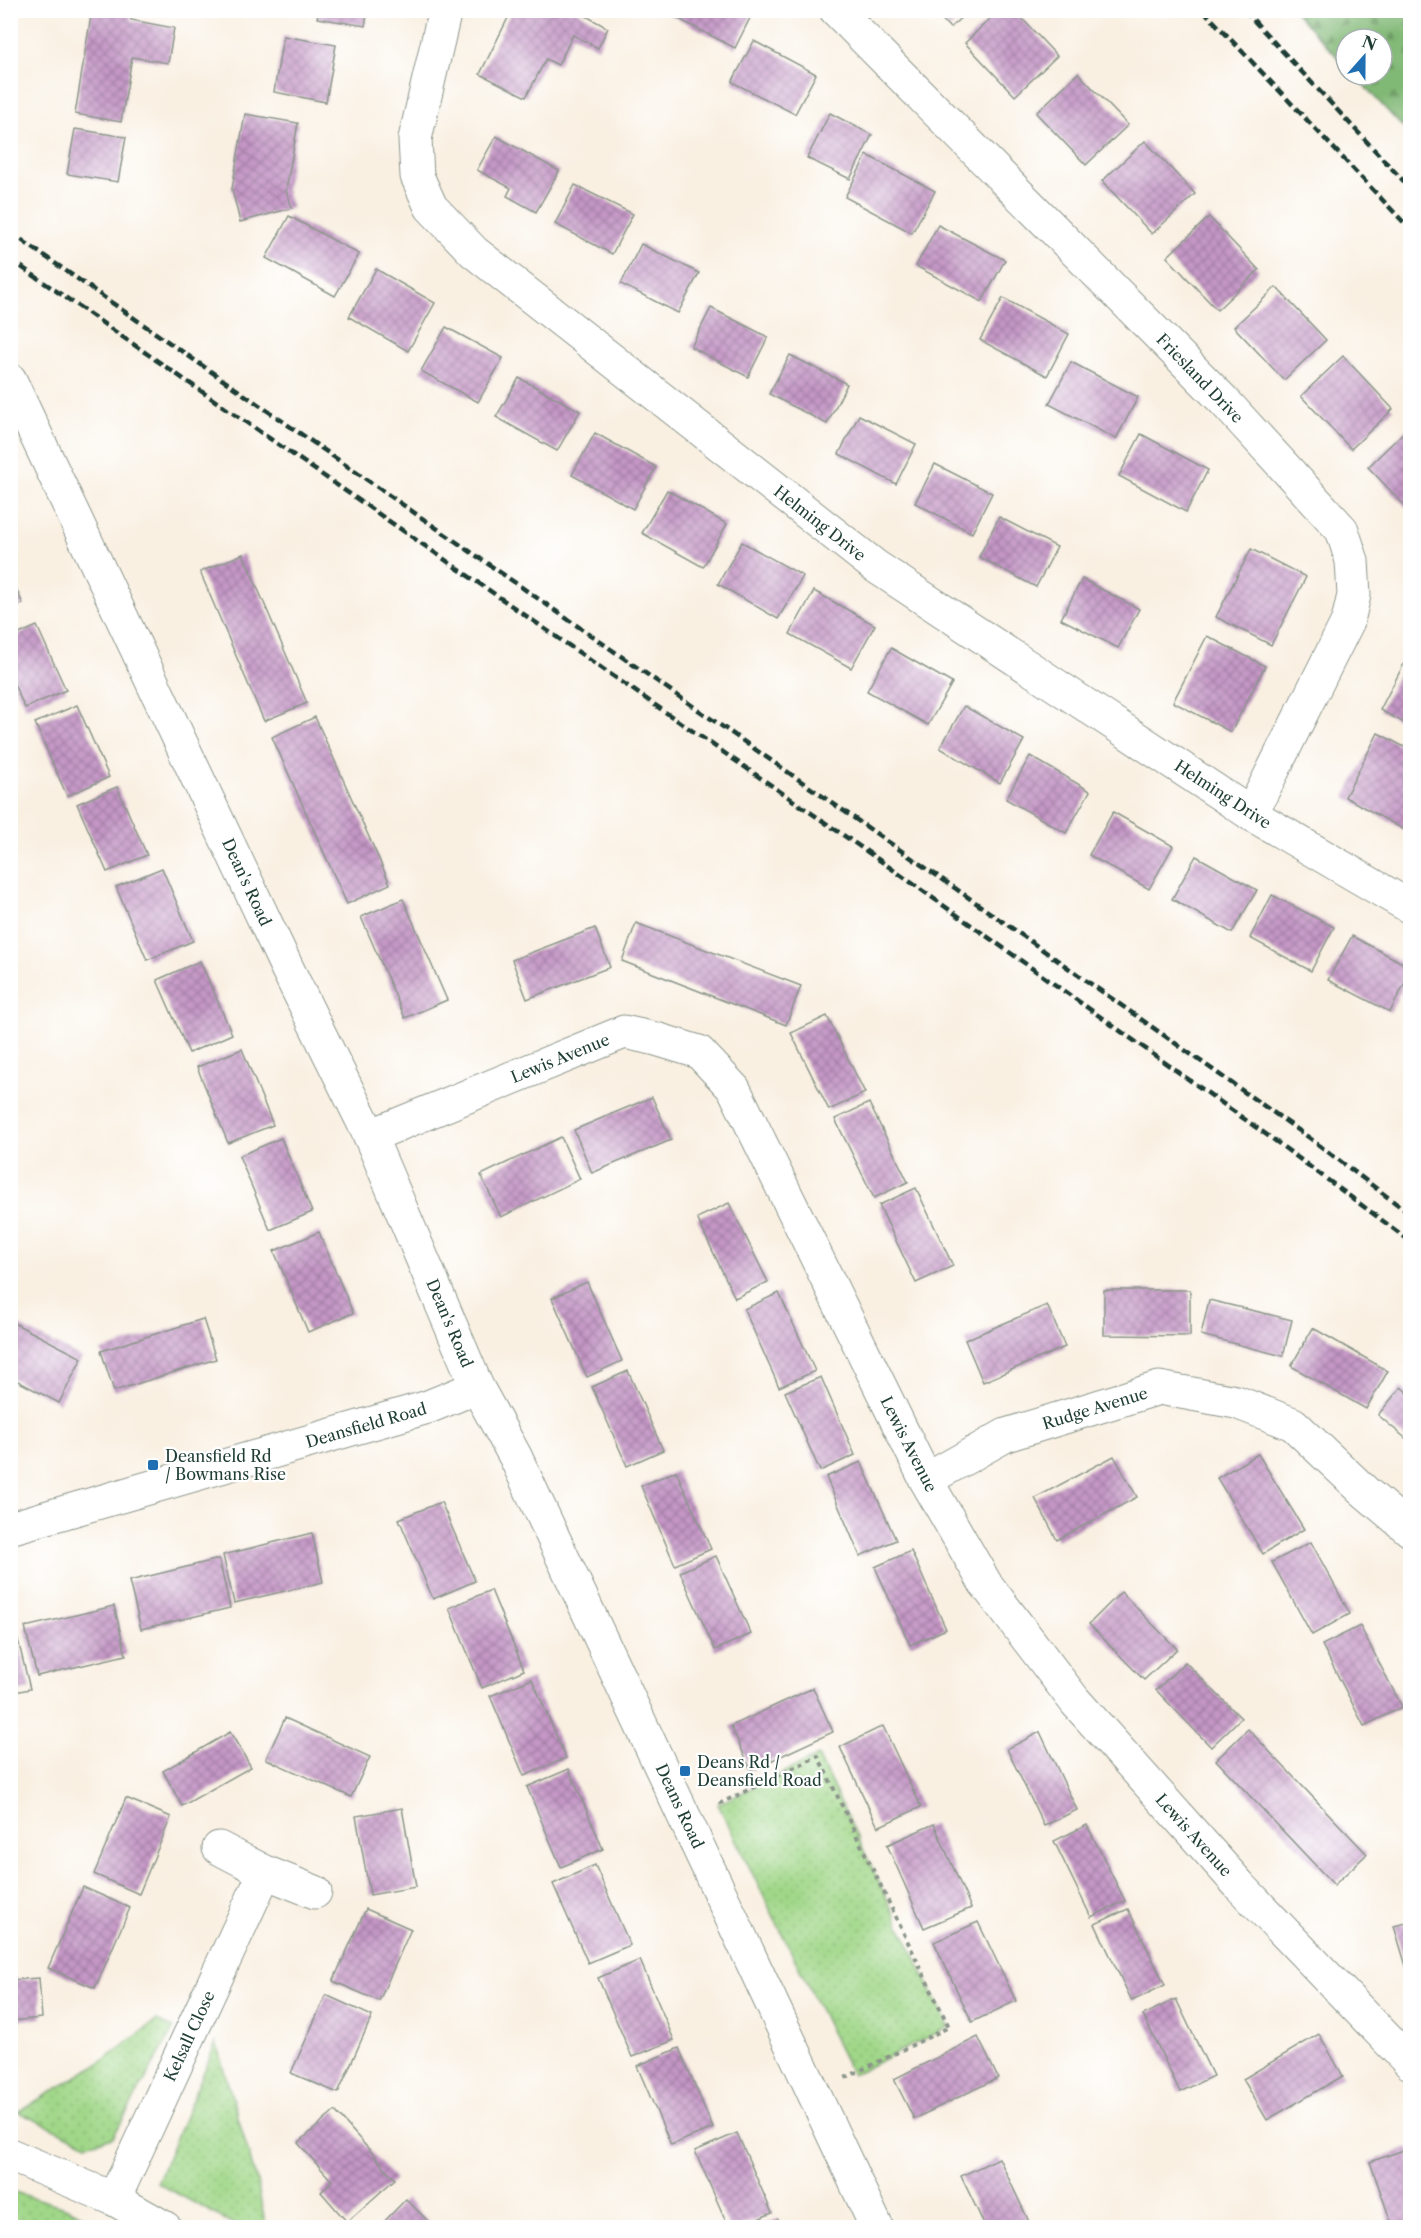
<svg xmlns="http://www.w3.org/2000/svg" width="1421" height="2238" font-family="'Libre Caslon Text',serif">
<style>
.grass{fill:url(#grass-dots);stroke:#608a5e;stroke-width:1.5}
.forest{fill:url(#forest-firs);stroke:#507a54;stroke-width:1.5}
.building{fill:url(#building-cross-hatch)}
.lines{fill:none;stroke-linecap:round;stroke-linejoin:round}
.minor-casing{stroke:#8c968b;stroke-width:35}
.path{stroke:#8c968b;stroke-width:4;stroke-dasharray:4.5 4.5;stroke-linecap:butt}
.minor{stroke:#fff;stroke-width:33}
.rail{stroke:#1f3d34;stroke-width:4.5;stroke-dasharray:9 4.5;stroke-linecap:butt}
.poi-dot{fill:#1f6fb2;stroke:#fff;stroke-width:2}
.labels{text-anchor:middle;stroke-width:4.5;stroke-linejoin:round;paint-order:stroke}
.street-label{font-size:16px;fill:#1f3d34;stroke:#fff}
.poi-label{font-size:16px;fill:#1f3d34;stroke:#fff;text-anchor:start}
</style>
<defs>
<pattern id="grass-dots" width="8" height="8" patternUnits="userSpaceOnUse" patternTransform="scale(1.5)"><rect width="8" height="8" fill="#a0d788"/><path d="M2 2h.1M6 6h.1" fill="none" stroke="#89b976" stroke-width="1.8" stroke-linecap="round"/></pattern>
<pattern id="forest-firs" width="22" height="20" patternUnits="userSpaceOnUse" patternTransform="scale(1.5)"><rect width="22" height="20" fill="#80b874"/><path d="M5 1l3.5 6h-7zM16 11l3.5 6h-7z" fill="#689760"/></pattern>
<pattern id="building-cross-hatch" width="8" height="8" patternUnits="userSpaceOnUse" patternTransform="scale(1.5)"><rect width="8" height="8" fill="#c597c6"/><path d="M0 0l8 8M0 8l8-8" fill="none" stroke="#9f7ca2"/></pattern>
</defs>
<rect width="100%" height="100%" fill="#fff"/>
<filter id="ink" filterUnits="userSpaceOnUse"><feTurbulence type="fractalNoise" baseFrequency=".0167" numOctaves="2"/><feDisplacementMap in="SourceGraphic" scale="12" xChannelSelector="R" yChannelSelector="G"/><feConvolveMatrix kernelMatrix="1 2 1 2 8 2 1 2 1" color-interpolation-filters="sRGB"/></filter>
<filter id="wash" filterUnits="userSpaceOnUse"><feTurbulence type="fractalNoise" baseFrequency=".008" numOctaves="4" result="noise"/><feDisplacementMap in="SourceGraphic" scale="24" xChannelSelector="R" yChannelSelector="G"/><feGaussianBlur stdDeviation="1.35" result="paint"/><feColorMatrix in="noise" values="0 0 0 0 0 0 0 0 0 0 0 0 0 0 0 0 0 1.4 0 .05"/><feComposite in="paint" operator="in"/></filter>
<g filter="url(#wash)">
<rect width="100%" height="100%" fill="#f9f0e2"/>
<g class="grass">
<path d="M 818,1756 L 949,2027 L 852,2075 L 718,1804 Z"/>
<path d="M 156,2021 L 174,2028 L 113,2137 L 87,2144 L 18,2112 L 101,2062 Z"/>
<path d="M 216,2043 L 257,2182 L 266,2227 L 239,2227 L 157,2183 Z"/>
<path d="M 11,2191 L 68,2208 L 104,2227 L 11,2227 Z"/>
</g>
<path class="forest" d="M 1294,11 L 1410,11 L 1410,135 L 1354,75 L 1382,75 L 1382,39 L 1346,39 L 1346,66 Z"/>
<g id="blocks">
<g class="building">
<path d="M 92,10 L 132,10 L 131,20 L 174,28 L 168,63 L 132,57 L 121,122 L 75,114 Z"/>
<path d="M 319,10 L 368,10 L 365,26 L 317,18 Z"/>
<path d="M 512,10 L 575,10 L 608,28 L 598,48 L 573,35 L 558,65 L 546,59 L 526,97 L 480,74 Z"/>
<path d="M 668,10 L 754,10 L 735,48 L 667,13 Z"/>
<path d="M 933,10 L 969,10 L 950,28 Z"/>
<path d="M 999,10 L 1014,10 L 1057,56 L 1015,96 L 965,43 Z"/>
<path d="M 283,36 L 336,45 L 326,102 L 274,92 Z"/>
<path d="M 754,41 L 816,74 L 795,114 L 732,82 Z"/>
<path d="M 1078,73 L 1128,125 L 1086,165 L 1036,113 Z"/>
<path d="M 830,113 L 872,135 L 850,179 L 807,158 Z"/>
<path d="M 245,114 L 298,123 L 286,190 L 292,208 L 240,222 L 232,189 Z"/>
<path d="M 75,129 L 126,137 L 118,182 L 67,174 Z"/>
<path d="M 496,136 L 559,171 L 536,212 L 507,196 L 511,188 L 477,170 Z"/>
<path d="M 1145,141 L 1195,194 L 1152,234 L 1102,181 Z"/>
<path d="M 867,155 L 935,191 L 912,233 L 845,197 Z"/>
<path d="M 575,185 L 633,214 L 612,254 L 555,224 Z"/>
<path d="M 289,216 L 359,254 L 335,296 L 266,258 Z"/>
<path d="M 1209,217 L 1259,270 L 1217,310 L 1167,257 Z"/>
<path d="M 938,225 L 1005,260 L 982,302 L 916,266 Z"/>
<path d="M 641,244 L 699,273 L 678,313 L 621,284 Z"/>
<path d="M 376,269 L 435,303 L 408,351 L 349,317 Z"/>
<path d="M 1276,287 L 1326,340 L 1284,380 L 1234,327 Z"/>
<path d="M 1003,298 L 1069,334 L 1047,376 L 980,340 Z"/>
<path d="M 711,308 L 768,337 L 748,377 L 691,347 Z"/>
<path d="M 446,327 L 503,358 L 478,402 L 421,371 Z"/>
<path d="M 790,355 L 847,384 L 827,424 L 769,394 Z"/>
<path d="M 1343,356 L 1393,409 L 1351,449 L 1301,396 Z"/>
<path d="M 1071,362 L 1138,397 L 1116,439 L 1049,404 Z"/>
<path d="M 519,378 L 580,411 L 557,451 L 496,417 Z"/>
<path d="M 859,415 L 916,444 L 896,484 L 839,454 Z"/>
<path d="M 1410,426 L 1410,511 L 1368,467 Z"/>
<path d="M 595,433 L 656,467 L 633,509 L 572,475 Z"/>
<path d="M 1141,434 L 1208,470 L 1186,512 L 1119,476 Z"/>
<path d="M 935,464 L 992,493 L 972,533 L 915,503 Z"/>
<path d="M 667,490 L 727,524 L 703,567 L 642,533 Z"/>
<path d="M 999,517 L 1057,547 L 1036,587 L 979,557 Z"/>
<path d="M 742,542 L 803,576 L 778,619 L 718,584 Z"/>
<path d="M 1251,549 L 1306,577 L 1271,645 L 1216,617 Z"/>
<path d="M 243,554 L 307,703 L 264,721 L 200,572 Z"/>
<path d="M 10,575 L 23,604 L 10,610 Z"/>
<path d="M 1082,579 L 1139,609 L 1118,648 L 1061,619 Z"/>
<path d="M 814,591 L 875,625 L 851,668 L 790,634 Z"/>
<path d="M 37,626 L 66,690 L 25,708 L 10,676 L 10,638 Z"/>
<path d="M 1207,636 L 1265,666 L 1231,732 L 1173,702 Z"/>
<path d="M 891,648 L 952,683 L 928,725 L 867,691 Z"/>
<path d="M 1410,652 L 1410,726 L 1380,710 Z"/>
<path d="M 77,705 L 109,777 L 67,796 L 35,723 Z"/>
<path d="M 964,706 L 1024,740 L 1000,783 L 940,748 Z"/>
<path d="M 315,717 L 390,884 L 347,904 L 272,737 Z"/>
<path d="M 1378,733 L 1410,750 L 1410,833 L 1345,797 Z"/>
<path d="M 1030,756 L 1090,791 L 1066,833 L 1006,799 Z"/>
<path d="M 117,787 L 147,855 L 107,872 L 77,804 Z"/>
<path d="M 1113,812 L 1173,846 L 1149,889 L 1089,855 Z"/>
<path d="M 1196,856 L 1257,890 L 1232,933 L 1172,899 Z"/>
<path d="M 162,868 L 193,941 L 147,960 L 116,887 Z"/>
<path d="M 1272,895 L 1334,927 L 1311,971 L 1250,938 Z"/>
<path d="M 403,899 L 447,1000 L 405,1018 L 361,917 Z"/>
<path d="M 636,923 L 801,986 L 786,1025 L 622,961 Z"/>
<path d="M 595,928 L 610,967 L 527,999 L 512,960 Z"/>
<path d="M 1352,936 L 1410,967 L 1410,973 L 1390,1012 L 1328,980 Z"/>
<path d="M 200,961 L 232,1034 L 189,1053 L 157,980 Z"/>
<path d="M 827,1016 L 865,1093 L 829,1110 L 791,1033 Z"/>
<path d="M 242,1049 L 273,1125 L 228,1143 L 197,1067 Z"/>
<path d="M 652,1097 L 671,1140 L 592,1173 L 574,1130 Z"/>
<path d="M 869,1103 L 908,1182 L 874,1198 L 835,1119 Z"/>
<path d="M 561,1137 L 580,1179 L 501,1217 L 481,1175 Z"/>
<path d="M 281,1138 L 312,1212 L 270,1230 L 239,1156 Z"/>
<path d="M 916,1188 L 953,1266 L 916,1283 L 879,1205 Z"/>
<path d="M 729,1203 L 768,1282 L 735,1298 L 697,1218 Z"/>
<path d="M 319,1232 L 353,1313 L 308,1332 L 274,1251 Z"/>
<path d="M 587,1282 L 622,1361 L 587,1377 L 552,1298 Z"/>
<path d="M 1104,1290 L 1190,1290 L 1190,1336 L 1104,1335 Z"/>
<path d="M 779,1293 L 815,1371 L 779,1387 L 744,1309 Z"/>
<path d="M 1209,1300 L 1292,1320 L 1283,1356 L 1201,1335 Z"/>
<path d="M 1047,1305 L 1065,1347 L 983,1382 L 965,1340 Z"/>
<path d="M 203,1319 L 216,1359 L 114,1391 L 101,1351 Z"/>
<path d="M 10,1321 L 82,1358 L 59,1403 L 10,1377 Z"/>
<path d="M 1313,1328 L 1388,1371 L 1366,1409 L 1291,1366 Z"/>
<path d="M 628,1371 L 663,1450 L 627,1466 L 592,1387 Z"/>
<path d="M 821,1377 L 855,1455 L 820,1471 L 785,1392 Z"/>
<path d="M 1401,1387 L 1410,1395 L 1410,1442 L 1378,1415 Z"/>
<path d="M 1258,1454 L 1304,1529 L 1263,1554 L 1217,1478 Z"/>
<path d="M 1114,1456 L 1137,1497 L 1057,1540 L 1035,1498 Z"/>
<path d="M 861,1462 L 896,1540 L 860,1556 L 826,1477 Z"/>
<path d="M 676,1471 L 711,1549 L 675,1565 L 641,1486 Z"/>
<path d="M 441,1502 L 475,1581 L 433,1599 L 399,1519 Z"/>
<path d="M 312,1533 L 323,1582 L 234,1603 L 223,1555 Z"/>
<path d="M 1311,1542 L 1350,1614 L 1312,1635 L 1272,1562 Z"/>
<path d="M 911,1551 L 946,1629 L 910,1645 L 875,1567 Z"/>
<path d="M 716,1556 L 751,1634 L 715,1650 L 680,1572 Z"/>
<path d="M 219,1559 L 230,1608 L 141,1629 L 129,1581 Z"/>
<path d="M 491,1590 L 524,1670 L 482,1688 L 449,1608 Z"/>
<path d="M 1121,1592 L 1177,1649 L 1144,1680 L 1089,1624 Z"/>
<path d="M 114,1606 L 126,1655 L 37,1676 L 25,1627 Z"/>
<path d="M 1360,1626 L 1402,1707 L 1364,1726 L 1322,1645 Z"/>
<path d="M 18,1640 L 30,1689 L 10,1693 L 10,1642 Z"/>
<path d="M 1185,1662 L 1241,1718 L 1211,1747 L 1156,1690 Z"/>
<path d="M 532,1679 L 566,1758 L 524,1776 L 490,1696 Z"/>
<path d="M 813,1688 L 833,1732 L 751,1770 L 731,1726 Z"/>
<path d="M 285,1718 L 370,1757 L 351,1797 L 266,1759 Z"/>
<path d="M 883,1726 L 921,1807 L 878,1827 L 840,1747 Z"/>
<path d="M 1248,1729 L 1367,1854 L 1334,1885 L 1216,1760 Z"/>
<path d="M 230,1732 L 251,1767 L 182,1806 L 163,1771 Z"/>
<path d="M 1040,1732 L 1077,1810 L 1044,1826 L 1007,1749 Z"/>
<path d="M 569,1769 L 603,1849 L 561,1867 L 527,1787 Z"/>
<path d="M 126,1798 L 171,1817 L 139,1894 L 94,1874 Z"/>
<path d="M 402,1808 L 416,1887 L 370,1895 L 356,1816 Z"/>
<path d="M 934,1824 L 971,1908 L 924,1928 L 887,1845 Z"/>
<path d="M 1087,1825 L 1125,1901 L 1091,1917 L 1054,1841 Z"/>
<path d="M 595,1865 L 630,1945 L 588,1963 L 553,1884 Z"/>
<path d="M 83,1887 L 130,1908 L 95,1988 L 48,1968 Z"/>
<path d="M 366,1909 L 411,1929 L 379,2001 L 333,1981 Z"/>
<path d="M 1128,1909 L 1165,1985 L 1132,2001 L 1095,1924 Z"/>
<path d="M 978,1922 L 1016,2001 L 972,2022 L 934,1942 Z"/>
<path d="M 1410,1922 L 1410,1972 L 1408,1973 L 1394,1926 Z"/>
<path d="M 640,1960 L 674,2040 L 632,2057 L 598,1978 Z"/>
<path d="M 39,1978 L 42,2018 L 10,2021 L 10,1980 Z"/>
<path d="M 326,1995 L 372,2016 L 338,2093 L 291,2073 Z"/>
<path d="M 1176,1999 L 1213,2076 L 1180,2092 L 1143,2015 Z"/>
<path d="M 1319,2034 L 1343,2076 L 1267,2120 L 1243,2079 Z"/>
<path d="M 978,2037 L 998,2078 L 914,2119 L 894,2079 Z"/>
<path d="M 679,2048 L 713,2128 L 671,2145 L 637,2066 Z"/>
<path d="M 335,2111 L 395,2179 L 347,2222 L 321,2192 L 332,2181 L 298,2143 Z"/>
<path d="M 737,2133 L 772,2213 L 737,2228 L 729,2228 L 695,2151 Z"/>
<path d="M 1409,2148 L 1410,2153 L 1410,2228 L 1393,2228 L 1370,2162 Z"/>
<path d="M 999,2158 L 1032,2228 L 986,2228 L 961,2176 Z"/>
<path d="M 406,2199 L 435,2228 L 378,2228 Z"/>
<path d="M 778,2219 L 782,2228 L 757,2228 L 757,2227 Z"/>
</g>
</g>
</g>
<g filter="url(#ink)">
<use href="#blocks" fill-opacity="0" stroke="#8c968b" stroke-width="1.5"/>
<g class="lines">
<defs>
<g id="minor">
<path d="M 445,10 L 415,139 L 417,176 L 431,207 L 474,252 L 875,566 L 1251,814 L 1410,907"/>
<path d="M 836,10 L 1224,401 L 1342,530 L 1352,561 L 1354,595 L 1348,621 L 1251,814"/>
<path d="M 10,380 L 287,968 L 370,1136 L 477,1387 L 515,1456 L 877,2228"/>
<path d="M 370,1136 L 624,1032 L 656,1039 L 699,1052 L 734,1089 L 926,1480 L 985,1583 L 1075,1701 L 1240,1886 L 1410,2063"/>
<path d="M 926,1480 L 1006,1435 L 1159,1388 L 1236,1402 L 1293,1424 L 1364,1491 L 1410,1530"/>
<path d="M 10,1528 L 428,1407 L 477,1387"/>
<path d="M 219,1848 L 265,1872 L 315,1892"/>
<path d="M 10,2155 L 114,2199 L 165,2228"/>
<path d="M 114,2199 L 265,1872"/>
</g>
</defs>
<use href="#minor" class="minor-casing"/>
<path class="path" d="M 719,1804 L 818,1756 L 949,2027 L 845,2078"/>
<use href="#minor" class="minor"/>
<g class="rail">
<path d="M 1203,10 L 1410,229"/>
<path d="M 1244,10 L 1410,188"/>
<path d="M 10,232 L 962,893 L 1311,1139 L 1410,1214"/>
<path d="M 10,259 L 885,864 L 1274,1140 L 1410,1241"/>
</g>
</g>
</g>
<g class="poi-dot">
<rect x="147" y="1459" width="12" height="12" rx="3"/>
<rect x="679" y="1765" width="12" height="12" rx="3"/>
</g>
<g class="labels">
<g class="street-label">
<text transform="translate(1200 378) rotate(46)" y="6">Friesland Drive</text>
<text transform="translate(820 523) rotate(38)" y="6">Helming Drive</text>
<text transform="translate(1223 794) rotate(33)" y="6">Helming Drive</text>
<text transform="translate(247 882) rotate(65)" y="6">Dean's Road</text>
<text transform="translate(560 1058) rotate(-22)" y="6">Lewis Avenue</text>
<text transform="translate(450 1323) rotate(67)" y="6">Dean's Road</text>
<text transform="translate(1095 1408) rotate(-17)" y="6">Rudge Avenue</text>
<text transform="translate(366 1425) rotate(-16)" y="6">Deansfield Road</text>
<text transform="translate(909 1444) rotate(63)" y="6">Lewis Avenue</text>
<text transform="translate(680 1806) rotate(65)" y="6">Deans Road</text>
<text transform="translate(1194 1835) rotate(48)" y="6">Lewis Avenue</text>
<text transform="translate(189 2036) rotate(-65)" y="6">Kelsall Close</text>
</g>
<g class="poi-label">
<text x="165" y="1462">Deansfield Rd<tspan x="165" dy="18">/ Bowmans Rise</tspan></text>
<text x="697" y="1768">Deans Rd /<tspan x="697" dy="18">Deansfield Road</tspan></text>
</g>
</g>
<rect width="1421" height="2238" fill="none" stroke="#fff" stroke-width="36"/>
<g transform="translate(1364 57) rotate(21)"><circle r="28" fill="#ffffff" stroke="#a5b1ae" stroke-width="1.5"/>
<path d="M0-4.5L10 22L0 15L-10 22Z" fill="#1f6fb2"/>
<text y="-9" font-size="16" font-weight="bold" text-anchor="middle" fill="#1f3d34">N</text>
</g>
</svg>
